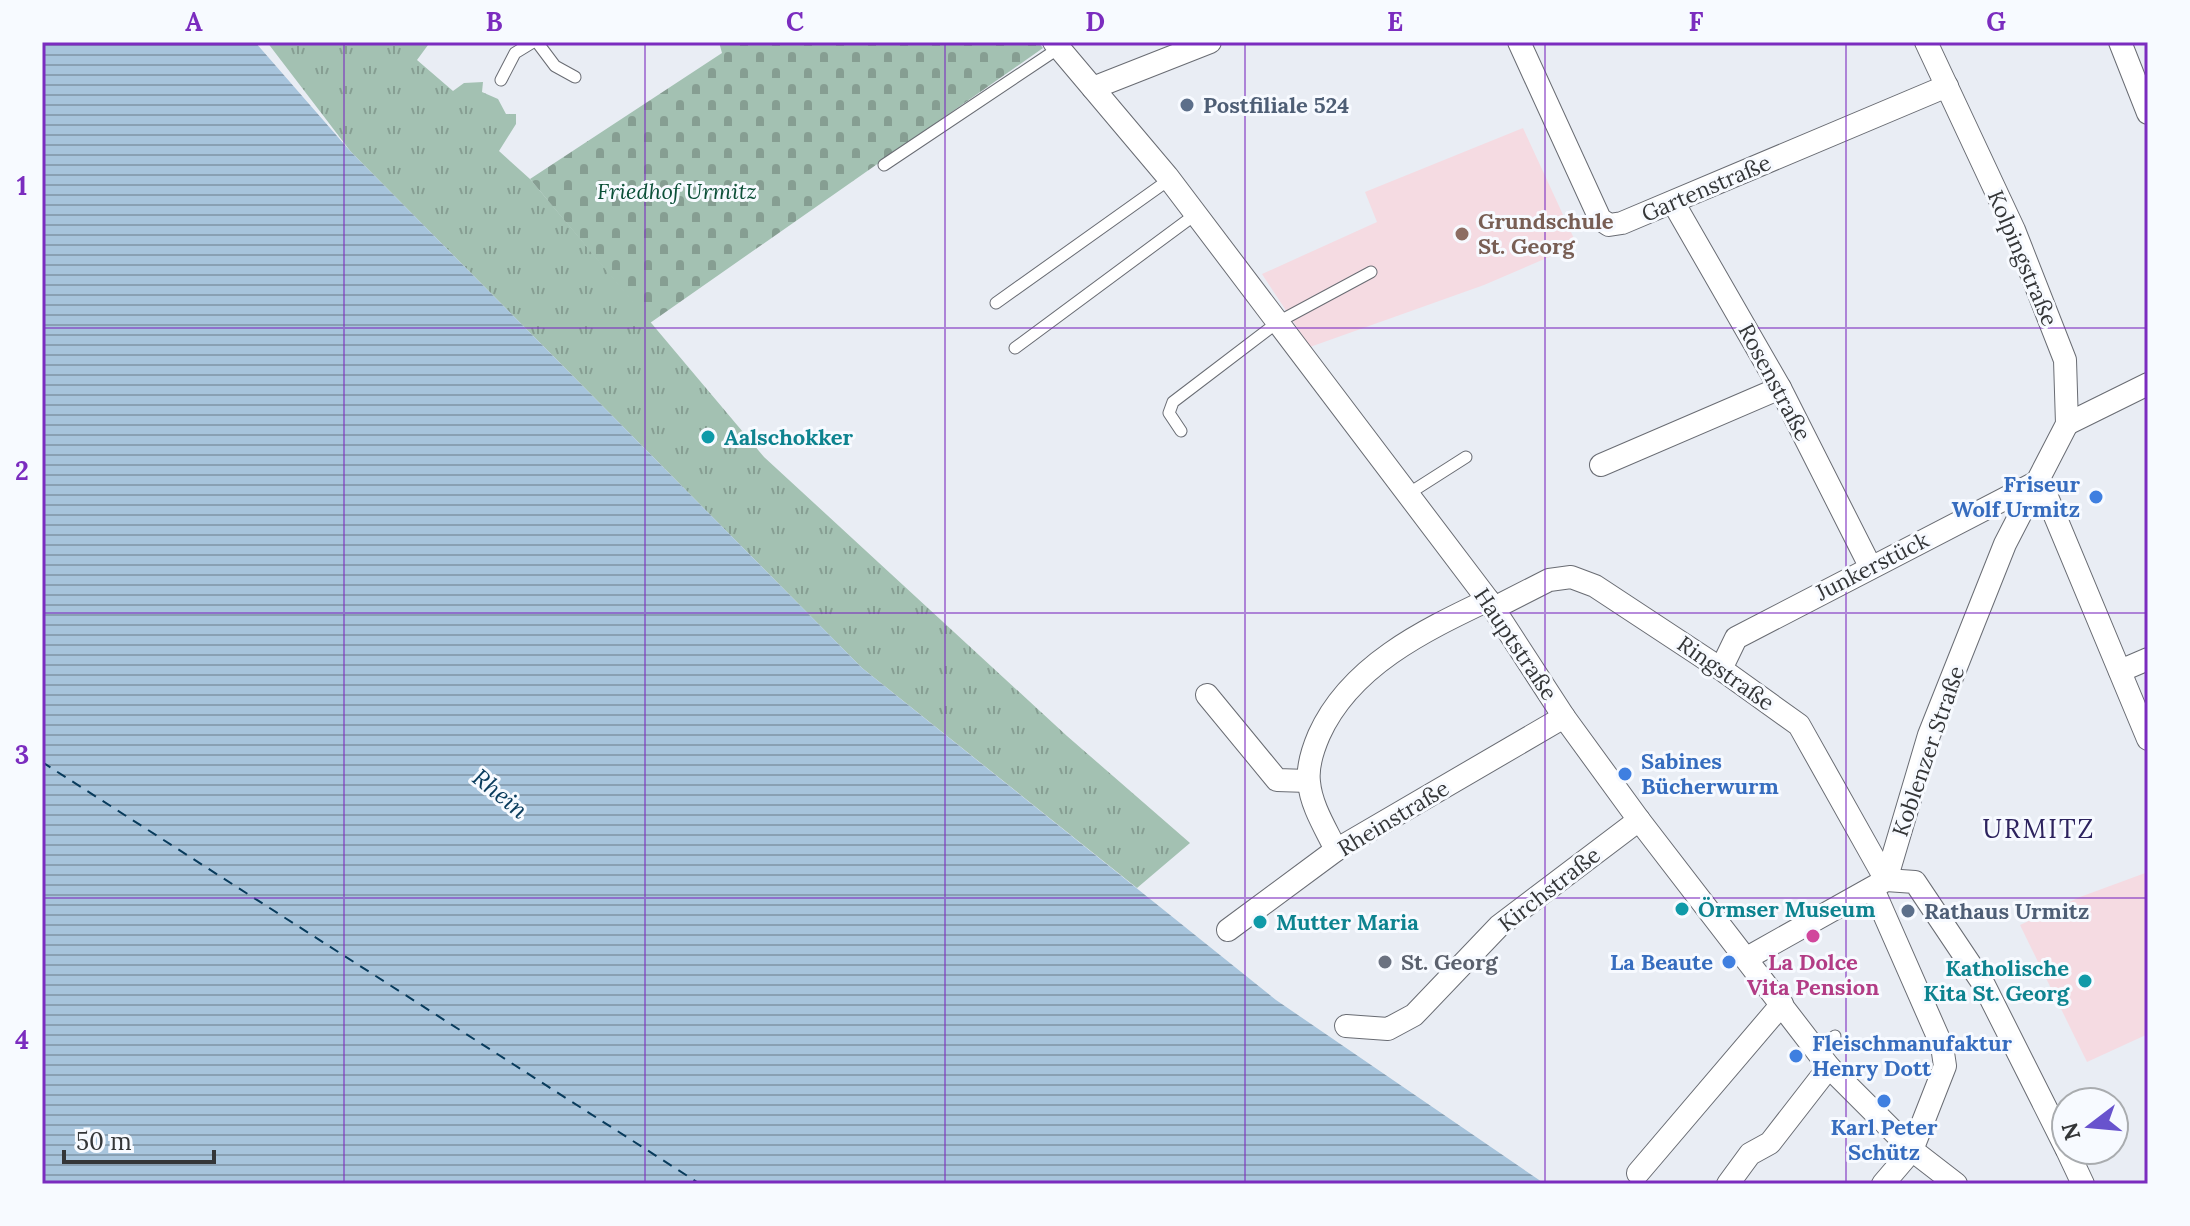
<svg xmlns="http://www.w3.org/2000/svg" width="2190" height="1226" font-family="Lora,serif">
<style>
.education{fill:#f5dbe2}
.grass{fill:url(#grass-tufts)}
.cemetery{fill:url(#cemetery-stones)}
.water{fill:url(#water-rules)}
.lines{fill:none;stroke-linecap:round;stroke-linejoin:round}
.ferry{stroke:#083b5c;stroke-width:2;stroke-dasharray:10 8;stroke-linecap:butt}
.lane-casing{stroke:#696c73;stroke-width:13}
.street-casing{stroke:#696c73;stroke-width:24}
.lane{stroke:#fff;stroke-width:11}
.street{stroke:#fff;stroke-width:22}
.grid{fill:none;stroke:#7b2cbf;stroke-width:2;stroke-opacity:0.55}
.service-dot{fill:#5c6f8a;stroke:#f7faff;stroke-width:3}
.education-dot{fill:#8d6e63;stroke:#f7faff;stroke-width:3}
.culture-dot{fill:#0f9aa8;stroke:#f7faff;stroke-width:3}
.shop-dot{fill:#3f7fe0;stroke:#f7faff;stroke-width:3}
.hotel-dot{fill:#d1479c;stroke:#f7faff;stroke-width:3}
.worship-dot{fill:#6b7280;stroke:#f7faff;stroke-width:3}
.labels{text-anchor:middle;stroke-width:6;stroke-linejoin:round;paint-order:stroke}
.service-label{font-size:22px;font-weight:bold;fill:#4e5e75;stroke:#f7faff;text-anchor:start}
.street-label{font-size:22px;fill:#343638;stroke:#f7faff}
.park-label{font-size:22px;font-style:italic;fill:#0c5038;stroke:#f7faff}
.education-label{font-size:22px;font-weight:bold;fill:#785e54;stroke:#f7faff;text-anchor:start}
.culture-label{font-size:22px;font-weight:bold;fill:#0d838f;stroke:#f7faff;text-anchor:start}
.shop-label{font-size:22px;font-weight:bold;fill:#366cbe;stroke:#f7faff;text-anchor:end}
.worship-label{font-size:22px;font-weight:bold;fill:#5b616d;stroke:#f7faff;text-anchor:start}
.hotel-label{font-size:22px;font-weight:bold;fill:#b23c85;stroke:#f7faff}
.water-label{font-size:24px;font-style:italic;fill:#083b5c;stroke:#f7faff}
.quarter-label{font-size:26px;letter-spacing:2px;fill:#2d235e;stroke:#f7faff}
.neatline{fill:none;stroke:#7b2cbf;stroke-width:3}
.grid-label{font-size:26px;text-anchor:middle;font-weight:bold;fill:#7b2cbf}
</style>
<defs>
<pattern id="grass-tufts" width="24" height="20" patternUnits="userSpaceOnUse" patternTransform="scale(2)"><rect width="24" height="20" fill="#a3c1b2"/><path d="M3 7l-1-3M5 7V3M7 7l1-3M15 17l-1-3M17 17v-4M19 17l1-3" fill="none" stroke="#869e92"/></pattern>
<pattern id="cemetery-stones" width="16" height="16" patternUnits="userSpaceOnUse" patternTransform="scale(2)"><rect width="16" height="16" fill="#a3c1b2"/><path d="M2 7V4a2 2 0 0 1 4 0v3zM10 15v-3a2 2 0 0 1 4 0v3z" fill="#869e92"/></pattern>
<pattern id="water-rules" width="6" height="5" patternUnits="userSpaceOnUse" patternTransform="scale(2)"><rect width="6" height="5" fill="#a7c4dc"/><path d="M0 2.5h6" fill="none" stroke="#89a0b3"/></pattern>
</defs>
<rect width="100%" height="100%" fill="#e9edf4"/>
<g class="education">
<path d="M 1523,128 L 1577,245 L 1484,285 L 1310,347 L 1262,274 L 1377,222 L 1365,192 Z"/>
<path d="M 2148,872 L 2148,1034 L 2087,1062 L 2020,925 L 2080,897 Z"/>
</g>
<path class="grass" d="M 267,42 L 427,42 L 428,45 L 417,60 L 453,91 L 464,83 L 483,82 L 482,92 L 498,99 L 506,114 L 516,114 L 516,124 L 499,151 L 530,179 L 764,457 L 1067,736 L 1190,843 L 1137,888 L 862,668 L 351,152 Z"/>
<path class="cemetery" d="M 719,42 L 1038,42 L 1043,48 L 650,323 L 530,179 L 722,53 Z"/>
<path class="water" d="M 42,42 L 255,42 L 351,152 L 862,668 L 1276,1000 L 1545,1184 L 42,1184 Z"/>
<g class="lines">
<path class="ferry" d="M 42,762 L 700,1184"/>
<defs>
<g id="lane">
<path d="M 537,42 L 555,66 L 575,77"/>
<path d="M 501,80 L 515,53 L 533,42"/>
<path d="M 884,165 L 1059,48"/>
<path d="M 996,303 L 1170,179"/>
<path d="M 1015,348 L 1196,214"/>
<path d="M 1181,431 L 1169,413 L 1173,402 L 1278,322 L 1371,272"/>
<path d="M 1408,494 L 1466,457"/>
<path d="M 1817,1051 L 1835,1036"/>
</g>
<g id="street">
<path d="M 1054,42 L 1167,176 L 1488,600 L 1564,717 L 1639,820 L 1829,1067 L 1912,1150 L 1956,1184"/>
<path d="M 1519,42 L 1600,219 L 1609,225 L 1622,223 L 1947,86"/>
<path d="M 2120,42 L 2148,113"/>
<path d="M 1093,88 L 1210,42"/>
<path d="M 1673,202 L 1780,388 L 1870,566"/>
<path d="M 2067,424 L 2148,384"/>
<path d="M 1601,465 L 1780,388"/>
<path d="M 2040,480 L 2148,739"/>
<path d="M 1494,608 L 1549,580 L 1571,577 L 1595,586 L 1721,669 L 1799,725 L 1886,880"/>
<path d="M 1721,669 L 1736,638 L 2039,481"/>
<path d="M 2120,671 L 2148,659"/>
<path d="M 1207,695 L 1277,780 L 1308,781"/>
<path d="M 1336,850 C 1326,829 1311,806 1309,782 C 1307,766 1313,749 1319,735 C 1350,666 1423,631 1488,600"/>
<path d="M 1886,880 L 1915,882 L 1984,985 L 2066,1148"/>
<path d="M 1873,889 L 1942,1046 L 1945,1066 L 1912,1150 L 1883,1184"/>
<path d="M 1228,930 L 1336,850 L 1564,717"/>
<path d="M 1747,958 L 1886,880 L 1929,735 L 2005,544 L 2067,424 L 2065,360 L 2014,230 L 1926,42"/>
<path d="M 1346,1026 L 1388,1029 L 1414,1015 L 1499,926 L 1639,820"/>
<path d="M 2067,1150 L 2083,1184"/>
<path d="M 1638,1173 L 1782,1004"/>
<path d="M 1728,1184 L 1750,1154 L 1770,1143 L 1829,1067"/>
</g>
</defs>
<use href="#lane" class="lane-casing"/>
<use href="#street" class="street-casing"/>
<use href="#lane" class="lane"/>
<use href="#street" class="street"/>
</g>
<path class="grid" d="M 344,42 L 344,1184M 645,42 L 645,1184M 945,42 L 945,1184M 1245,42 L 1245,1184M 1545,42 L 1545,1184M 1846,42 L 1846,1184M 42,328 L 2148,328M 42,613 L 2148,613M 42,898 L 2148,898"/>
<g class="service-dot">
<circle cx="1187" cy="105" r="8"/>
<circle cx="1908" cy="911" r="8"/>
</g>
<circle class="education-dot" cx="1462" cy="234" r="8"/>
<g class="culture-dot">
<circle cx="708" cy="437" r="8"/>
<circle cx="1682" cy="909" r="8"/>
<circle cx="1260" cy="922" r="8"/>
<circle cx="2085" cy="981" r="8"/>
</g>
<g class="shop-dot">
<circle cx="2096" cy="497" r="8"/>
<circle cx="1625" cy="774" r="8"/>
<circle cx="1729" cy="962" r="8"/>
<circle cx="1796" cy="1056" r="8"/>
<circle cx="1884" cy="1101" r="8"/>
</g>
<circle class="hotel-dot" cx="1813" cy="936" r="8"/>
<circle class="worship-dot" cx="1385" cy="962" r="8"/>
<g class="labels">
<g class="service-label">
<text x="1203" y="113">Postfiliale 524</text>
<text x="1924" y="919">Rathaus Urmitz</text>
</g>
<g class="street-label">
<text transform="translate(1706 188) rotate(-23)" y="8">Gartenstraße</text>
<text transform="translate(2023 258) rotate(67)" y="8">Kolpingstraße</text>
<text transform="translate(1775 382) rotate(62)" y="8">Rosenstraße</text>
<text transform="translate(1872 566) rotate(-27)" y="8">Junkerstück</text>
<text transform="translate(1516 644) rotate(56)" y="8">Hauptstraße</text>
<text transform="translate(1726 673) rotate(35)" y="8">Ringstraße</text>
<text transform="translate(1928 751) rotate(-71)" y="8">Koblenzer Straße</text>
<text transform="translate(1393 818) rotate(-31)" y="8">Rheinstraße</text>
<text transform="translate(1549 889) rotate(-38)" y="8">Kirchstraße</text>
</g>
<g class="park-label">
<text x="677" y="199">Friedhof Urmitz</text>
</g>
<g class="education-label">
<text x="1478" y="229">Grundschule<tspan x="1478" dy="25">St. Georg</tspan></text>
</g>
<g class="culture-label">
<text x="724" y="445">Aalschokker</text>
<text x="1698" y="917">Örmser Museum</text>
<text x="1276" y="930">Mutter Maria</text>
<text x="2069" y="976" text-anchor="end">Katholische<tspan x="2069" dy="25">Kita St. Georg</tspan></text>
</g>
<g class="shop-label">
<text x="2080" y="492">Friseur<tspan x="2080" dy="25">Wolf Urmitz</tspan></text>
<text x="1641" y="769" text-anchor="start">Sabines<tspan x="1641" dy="25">Bücherwurm</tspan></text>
<text x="1713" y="970">La Beaute</text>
<text x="1812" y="1051" text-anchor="start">Fleischmanufaktur<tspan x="1812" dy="25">Henry Dott</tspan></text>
<text x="1884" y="1135" text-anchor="middle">Karl Peter<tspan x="1884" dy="25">Schütz</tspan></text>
</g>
<g class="worship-label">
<text x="1401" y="970">St. Georg</text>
</g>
<g class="hotel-label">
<text x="1813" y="970">La Dolce<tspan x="1813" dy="25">Vita Pension</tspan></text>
</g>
<g class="water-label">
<text transform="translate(500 794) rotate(39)" y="8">Rhein</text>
</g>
<g class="quarter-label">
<text x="2039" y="838">URMITZ</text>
</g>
</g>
<rect width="2190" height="1226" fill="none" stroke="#f7faff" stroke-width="88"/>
<g transform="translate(2090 1126) rotate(254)"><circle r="38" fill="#f7faff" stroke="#a9acaf" stroke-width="2"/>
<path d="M0-6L14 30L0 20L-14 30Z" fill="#6853cd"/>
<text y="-12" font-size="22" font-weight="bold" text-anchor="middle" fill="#343638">N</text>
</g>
<path d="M64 1150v12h150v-12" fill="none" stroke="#343638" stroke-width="4"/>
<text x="76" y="1150" font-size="24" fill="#343638" stroke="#f7faff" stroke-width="6" paint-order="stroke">50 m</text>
<rect x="44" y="44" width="2102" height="1138" class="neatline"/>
<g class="grid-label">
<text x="194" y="31">A</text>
<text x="494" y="31">B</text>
<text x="795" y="31">C</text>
<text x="1095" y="31">D</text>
<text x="1395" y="31">E</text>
<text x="1696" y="31">F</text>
<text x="1996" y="31">G</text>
<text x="22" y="195">1</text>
<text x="22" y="480">2</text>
<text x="22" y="764">3</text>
<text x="22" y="1049">4</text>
</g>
</svg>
